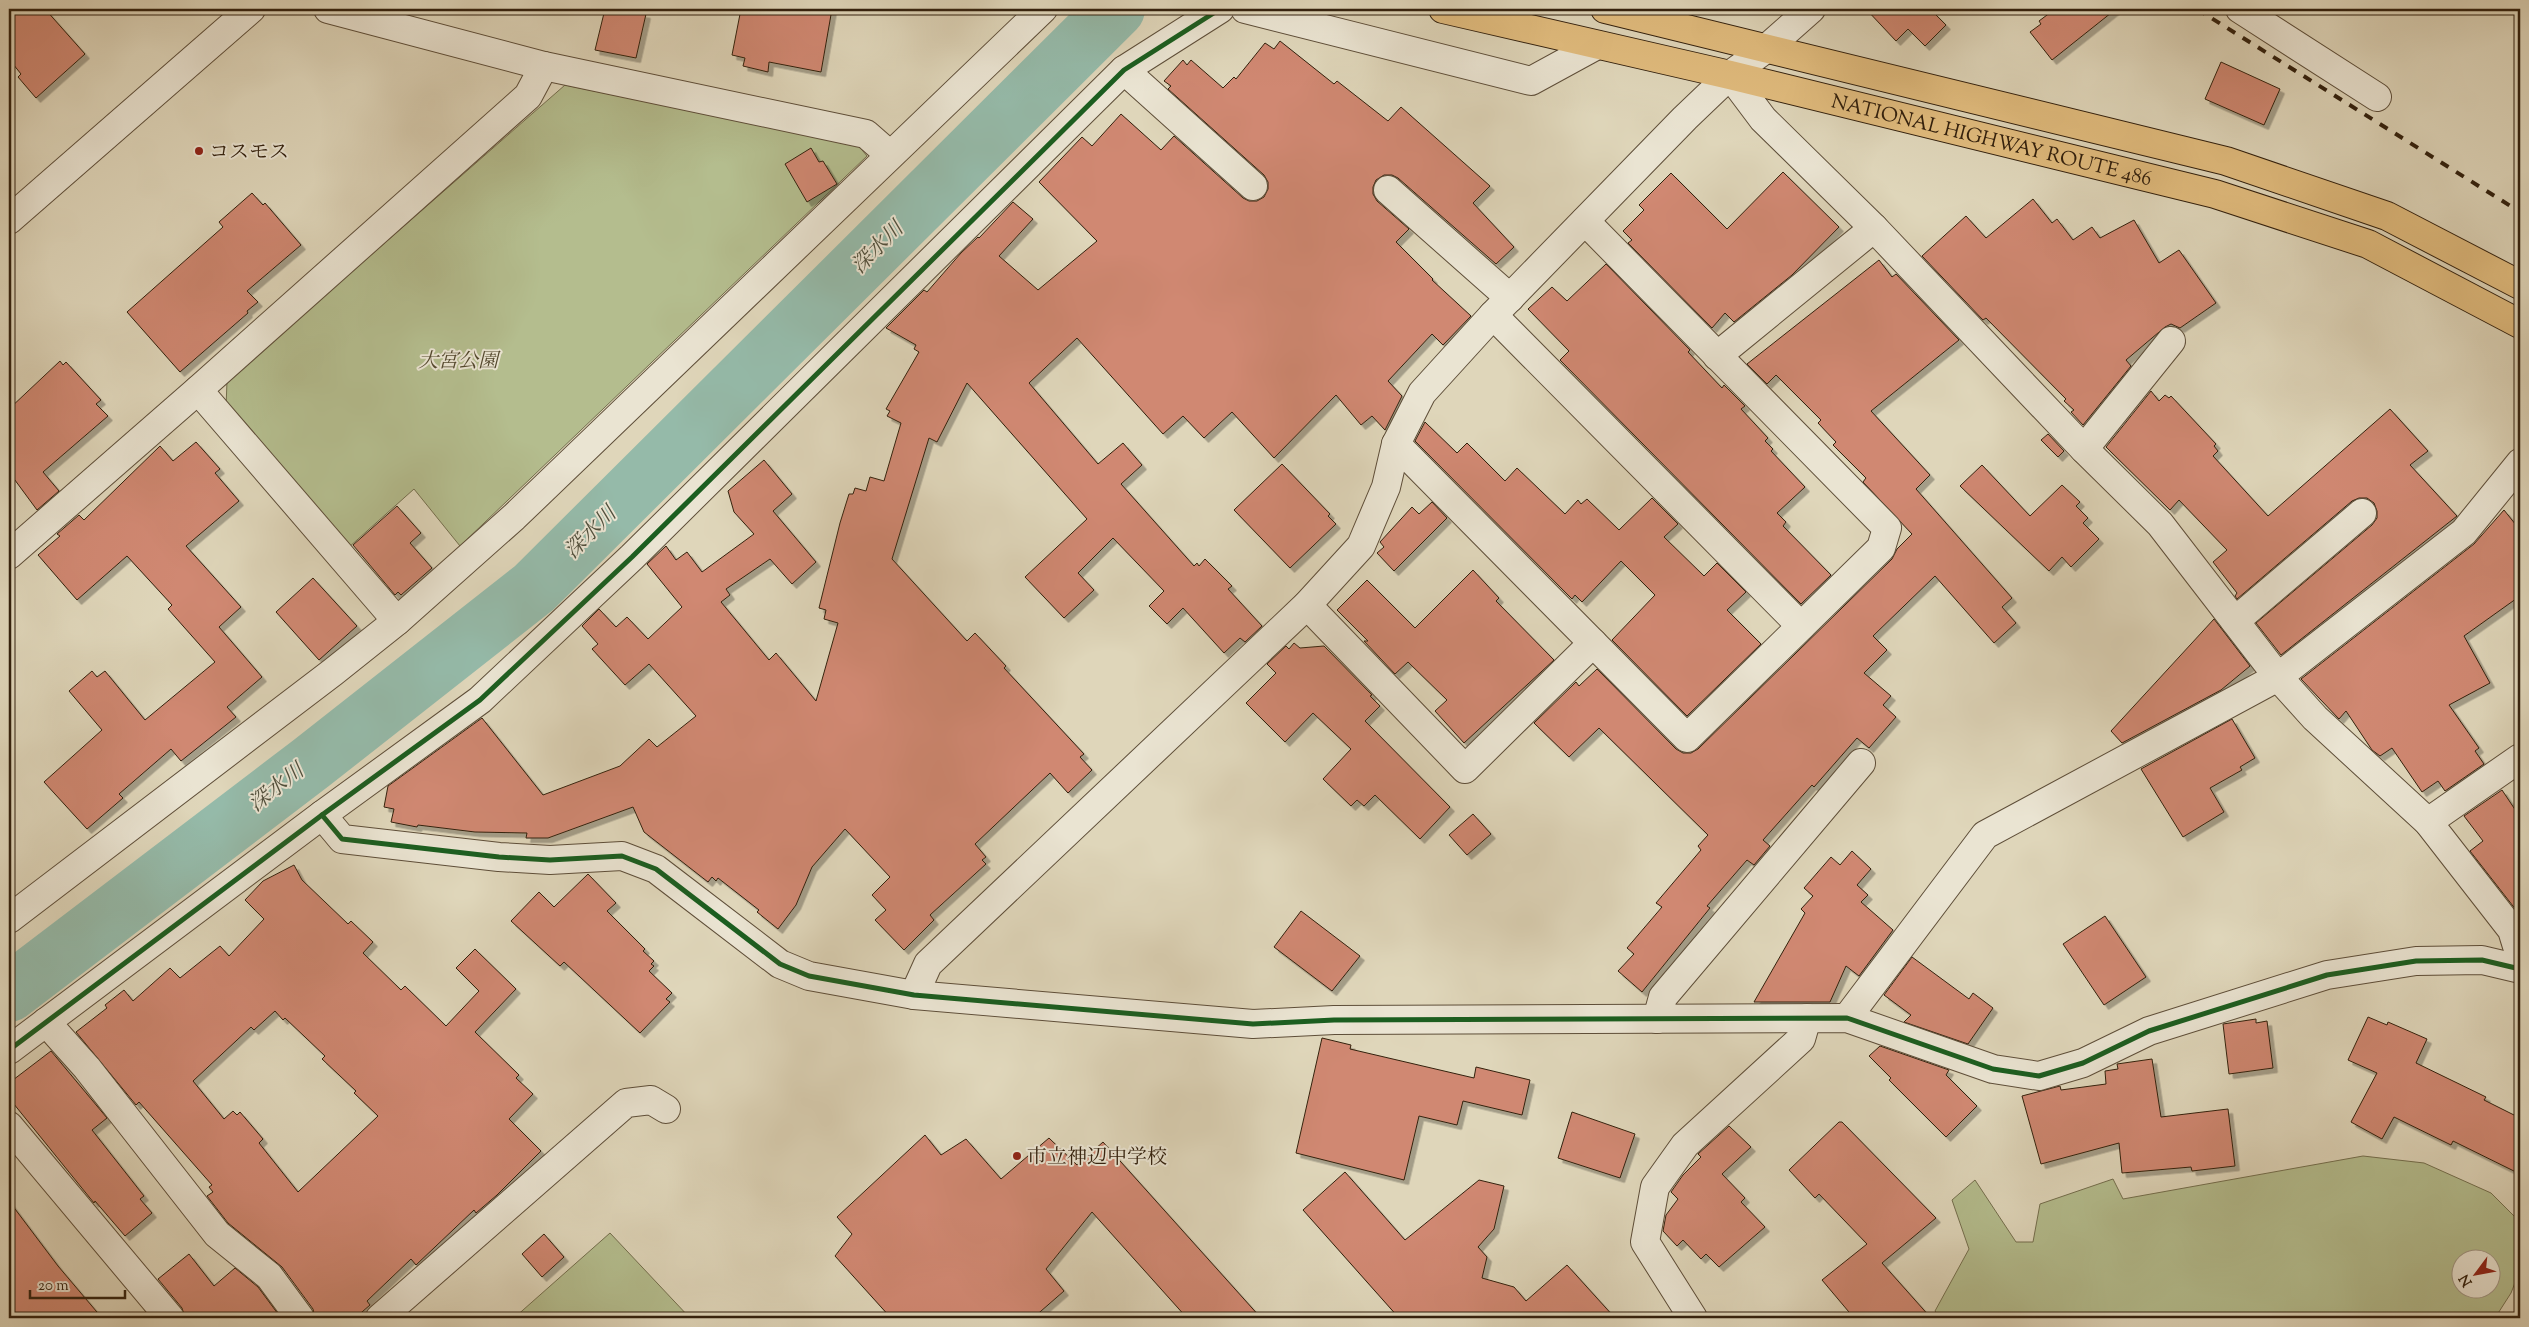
<svg xmlns="http://www.w3.org/2000/svg" width="2529" height="1327" font-family="'Sorts Mill Goudy','Noto Serif JP',serif">
<style>
.green{fill:#b4bd8e;stroke:#746f4e;fill-rule:evenodd}
.lines{fill:none;stroke-linecap:round;stroke-linejoin:round}
.river{stroke:#95baa9;stroke-width:58}
.building{fill:#d08872;stroke:#33210e;fill-rule:evenodd;filter:url(#shadow)}
.minor-casing{stroke:#5e4e39;stroke-width:30}
.highway-casing{stroke:#33210e;stroke-width:30}
.minor{stroke:#eae4d2;stroke-width:28}
.highway{stroke:#e0bb7d;stroke-width:28}
.rail{stroke:#33210e;stroke-width:4;stroke-dasharray:9 9;stroke-linecap:butt}
.cycleway-casing{stroke:#eae4d2;stroke-width:8}
.cycleway{stroke:#1b5e20;stroke-width:5}
.poi-dot{fill:#8f2418;stroke:#eae4d2;stroke-width:2}
.labels{text-anchor:middle;stroke-width:4;stroke-linejoin:round;paint-order:stroke}
.street-label{font-size:20px;fill:#33210e;stroke:#eae4d2}
.poi-label{font-size:20px;fill:#33210e;stroke:#eae4d2;text-anchor:start}
.park-label{font-size:20px;font-style:italic;fill:#53482e;stroke:#eae4d2}
.water-label{font-size:21px;font-style:italic;fill:#504f3c;stroke:#eae4d2}
</style>
<defs>
<filter id="shadow"><feDropShadow dx="4.5" dy="4.5" stdDeviation="0" flood-color="#0004"/></filter>
</defs>
<rect width="100%" height="100%" fill="#dfd6ba"/>
<filter id="stains"><feTurbulence type="fractalNoise" baseFrequency=".004" numOctaves="4"/><feColorMatrix values="0 0 0 0 .2 0 0 0 0 .09 0 0 0 0 .02 0 0 0 .5 -.17"/></filter>
<radialGradient id="worn" r=".72"><stop offset=".6" stop-color="#630" stop-opacity="0"/><stop offset="1" stop-color="#630" stop-opacity=".3"/></radialGradient>
<g class="green">
<path d="M 565,85 L 858,145 L 867,156 L 460,546 L 414,489 L 348,548 L 226,408 L 227,381 Z"/>
<path d="M 2363,1156 L 2424,1163 L 2491,1193 L 2518,1220 L 2520,1219 L 2520,1270 L 2511,1293 L 2495,1318 L 1940,1318 L 1935,1311 L 1969,1249 L 1952,1200 L 1975,1180 L 2016,1242 L 2033,1242 L 2040,1204 L 2113,1179 L 2123,1199 ZM 2462,1260 L 2492,1260 L 2492,1290 L 2462,1290 Z"/>
<path d="M 610,1233 L 690,1318 L 514,1318 Z"/>
</g>
<g class="lines">
<path class="river" d="M 9,993 L 310,764 L 534,588 L 1116,9"/>
</g>
<g class="building">
<path d="M 9,9 L 45,9 L 85,54 L 36,98 L 18,77 L 21,74 L 9,59 Z"/>
<path d="M 605,9 L 622,9 L 646,14 L 636,58 L 595,50 Z"/>
<path d="M 741,9 L 832,9 L 821,72 L 769,62 L 768,72 L 743,66 L 745,58 L 732,55 Z"/>
<path d="M 1866,9 L 1930,9 L 1946,25 L 1925,46 L 1908,29 L 1896,41 Z"/>
<path d="M 2055,9 L 2116,9 L 2052,60 L 2030,32 L 2041,24 L 2039,21 Z"/>
<path d="M 1280,41 L 1334,84 L 1337,81 L 1388,121 L 1401,107 L 1490,186 L 1473,203 L 1514,247 L 1496,264 L 1398,178 L 1392,175 L 1384,175 L 1376,180 L 1373,187 L 1373,194 L 1377,201 L 1409,229 L 1396,242 L 1433,279 L 1432,280 L 1471,316 L 1443,345 L 1432,334 L 1388,381 L 1402,396 L 1385,430 L 1372,416 L 1361,425 L 1336,395 L 1274,458 L 1232,412 L 1204,438 L 1183,416 L 1163,434 L 1077,338 L 1029,383 L 1098,464 L 1123,443 L 1142,465 L 1121,484 L 1194,566 L 1197,563 L 1199,566 L 1205,559 L 1232,586 L 1228,589 L 1262,626 L 1245,642 L 1240,638 L 1224,653 L 1183,608 L 1167,624 L 1149,606 L 1164,591 L 1113,538 L 1078,573 L 1094,590 L 1064,618 L 1025,577 L 1087,519 L 967,383 L 937,442 L 929,438 L 892,559 L 967,641 L 975,633 L 1006,666 L 1004,668 L 1084,754 L 1080,757 L 1092,770 L 1068,793 L 1050,773 L 975,844 L 986,857 L 982,860 L 986,864 L 930,915 L 934,920 L 904,950 L 875,920 L 886,910 L 872,895 L 890,877 L 845,829 L 812,867 L 796,905 L 778,929 L 757,912 L 759,910 L 718,878 L 716,881 L 712,877 L 708,882 L 644,832 L 633,807 L 548,838 L 526,838 L 527,833 L 475,832 L 418,825 L 417,827 L 391,822 L 394,809 L 384,807 L 388,786 L 482,718 L 543,795 L 620,766 L 649,739 L 657,747 L 696,716 L 649,664 L 625,685 L 592,649 L 598,644 L 582,626 L 599,609 L 616,627 L 627,617 L 648,639 L 682,607 L 647,564 L 666,546 L 676,560 L 687,552 L 702,572 L 754,534 L 734,512 L 728,491 L 764,460 L 792,494 L 773,511 L 816,562 L 792,584 L 770,559 L 726,589 L 730,595 L 721,602 L 769,660 L 776,653 L 816,701 L 838,623 L 824,619 L 826,610 L 819,608 L 840,523 L 849,494 L 853,494 L 855,488 L 866,491 L 870,477 L 884,481 L 901,423 L 887,416 L 890,411 L 886,409 L 919,352 L 914,349 L 916,345 L 886,328 L 924,290 L 927,292 L 961,253 L 978,237 L 979,238 L 1013,202 L 1033,219 L 999,256 L 1038,290 L 1097,241 L 1039,182 L 1082,137 L 1092,146 L 1121,114 L 1161,150 L 1174,136 L 1243,198 L 1249,201 L 1257,201 L 1264,197 L 1268,189 L 1268,182 L 1264,175 L 1168,89 L 1171,86 L 1164,81 L 1183,60 L 1187,65 L 1191,60 L 1223,88 L 1234,77 L 1236,79 L 1265,43 L 1274,49 Z"/>
<path d="M 2221,62 L 2280,89 L 2264,125 L 2205,99 Z"/>
<path d="M 811,148 L 819,162 L 823,161 L 837,184 L 807,202 L 785,164 Z"/>
<path d="M 1783,172 L 1839,227 L 1792,275 L 1734,322 L 1725,313 L 1712,328 L 1628,243 L 1632,240 L 1623,231 L 1644,210 L 1639,205 L 1671,173 L 1727,229 Z"/>
<path d="M 252,193 L 263,205 L 265,203 L 301,245 L 247,291 L 258,302 L 247,311 L 248,313 L 180,372 L 127,312 L 223,227 L 219,222 Z"/>
<path d="M 2033,199 L 2052,223 L 2057,219 L 2073,240 L 2092,227 L 2100,238 L 2134,220 L 2159,263 L 2179,250 L 2216,303 L 2180,328 L 2171,324 L 2165,327 L 2126,360 L 2131,366 L 2083,425 L 2071,412 L 2074,410 L 2064,401 L 2066,399 L 1986,318 L 1983,320 L 1922,256 L 1966,216 L 1986,238 Z"/>
<path d="M 1879,260 L 1892,277 L 1896,274 L 1959,340 L 1871,411 L 1930,475 L 1916,489 L 2012,598 L 2002,607 L 2016,623 L 1994,643 L 1935,576 L 1873,636 L 1887,650 L 1864,673 L 1891,696 L 1883,705 L 1896,717 L 1869,748 L 1857,738 L 1814,787 L 1812,785 L 1763,840 L 1770,846 L 1754,865 L 1747,860 L 1707,906 L 1710,908 L 1642,992 L 1618,971 L 1634,954 L 1627,948 L 1662,907 L 1656,903 L 1701,850 L 1698,846 L 1708,835 L 1599,728 L 1569,757 L 1534,723 L 1576,682 L 1579,686 L 1597,669 L 1676,749 L 1683,753 L 1691,753 L 1698,749 L 1892,559 L 1897,549 L 1912,534 L 1863,482 L 1866,478 L 1833,445 L 1836,442 L 1818,423 L 1821,420 L 1776,375 L 1767,384 L 1747,364 Z"/>
<path d="M 1606,264 L 1690,350 L 1688,352 L 1722,388 L 1724,385 L 1745,406 L 1741,409 L 1768,438 L 1765,441 L 1773,449 L 1771,451 L 1805,487 L 1777,513 L 1786,522 L 1783,526 L 1831,575 L 1801,604 L 1560,360 L 1569,351 L 1528,309 L 1552,287 L 1567,301 Z"/>
<path d="M 60,361 L 63,365 L 66,362 L 101,400 L 96,404 L 108,416 L 43,472 L 59,491 L 37,510 L 9,472 L 9,409 Z"/>
<path d="M 2151,391 L 2159,401 L 2165,395 L 2169,398 L 2171,396 L 2216,444 L 2214,446 L 2218,451 L 2213,456 L 2268,516 L 2390,409 L 2428,451 L 2410,465 L 2457,516 L 2281,655 L 2256,623 L 2372,525 L 2377,518 L 2377,511 L 2374,503 L 2367,498 L 2359,498 L 2352,501 L 2237,599 L 2235,596 L 2237,593 L 2213,562 L 2227,550 L 2179,500 L 2170,510 L 2106,447 Z"/>
<path d="M 1425,422 L 1457,453 L 1467,443 L 1505,481 L 1517,468 L 1565,514 L 1578,500 L 1581,504 L 1587,499 L 1619,530 L 1652,498 L 1678,524 L 1664,537 L 1704,576 L 1717,563 L 1746,592 L 1727,610 L 1761,644 L 1687,716 L 1612,640 L 1655,595 L 1621,561 L 1582,602 L 1575,595 L 1572,599 L 1415,441 Z"/>
<path d="M 2048,434 L 2064,451 L 2058,457 L 2041,440 Z"/>
<path d="M 196,442 L 220,469 L 215,473 L 239,501 L 186,546 L 241,607 L 219,627 L 262,677 L 227,707 L 236,717 L 181,761 L 171,749 L 119,794 L 123,798 L 87,829 L 44,782 L 102,730 L 69,691 L 92,671 L 97,677 L 105,671 L 145,720 L 215,662 L 168,609 L 172,605 L 127,556 L 77,600 L 38,555 L 60,536 L 57,534 L 79,515 L 84,520 L 160,446 L 173,461 Z"/>
<path d="M 1282,464 L 1330,514 L 1328,516 L 1336,524 L 1290,568 L 1234,510 Z"/>
<path d="M 1982,465 L 2030,516 L 2062,485 L 2080,502 L 2076,506 L 2088,518 L 2083,523 L 2099,539 L 2071,567 L 2062,557 L 2049,571 L 1960,486 Z"/>
<path d="M 1432,502 L 1447,518 L 1394,571 L 1377,553 L 1384,547 L 1380,542 L 1412,507 L 1419,514 Z"/>
<path d="M 397,506 L 421,533 L 410,543 L 432,568 L 401,595 L 398,592 L 395,595 L 353,545 Z"/>
<path d="M 2504,510 L 2520,530 L 2520,596 L 2464,636 L 2490,683 L 2449,705 L 2479,748 L 2475,751 L 2484,764 L 2445,791 L 2438,781 L 2422,792 L 2392,748 L 2380,756 L 2372,750 L 2346,711 L 2339,719 L 2301,679 L 2474,544 Z"/>
<path d="M 1473,570 L 1499,598 L 1496,601 L 1554,660 L 1464,743 L 1435,711 L 1447,700 L 1408,662 L 1395,674 L 1364,641 L 1368,641 L 1337,610 L 1367,580 L 1415,628 Z"/>
<path d="M 313,578 L 357,626 L 319,660 L 276,612 Z"/>
<path d="M 2214,619 L 2250,666 L 2221,690 L 2122,743 L 2111,731 Z"/>
<path d="M 1294,643 L 1300,648 L 1324,646 L 1372,695 L 1370,696 L 1380,706 L 1365,721 L 1450,807 L 1420,839 L 1375,795 L 1364,806 L 1357,800 L 1351,806 L 1323,779 L 1351,749 L 1313,713 L 1285,742 L 1246,703 L 1276,673 L 1267,664 L 1286,646 L 1289,649 Z"/>
<path d="M 2232,719 L 2255,758 L 2240,767 L 2242,770 L 2210,788 L 2224,812 L 2183,837 L 2141,769 Z"/>
<path d="M 2502,790 L 2520,817 L 2520,915 L 2470,851 L 2483,841 L 2464,816 Z"/>
<path d="M 1473,814 L 1491,834 L 1467,855 L 1449,835 Z"/>
<path d="M 1852,851 L 1871,869 L 1857,885 L 1868,895 L 1861,902 L 1893,930 L 1859,976 L 1846,966 L 1830,1002 L 1754,1002 L 1805,913 L 1801,909 L 1813,896 L 1804,888 L 1831,857 L 1840,865 Z"/>
<path d="M 294,865 L 302,880 L 348,924 L 351,921 L 373,942 L 363,953 L 401,990 L 405,986 L 446,1026 L 479,991 L 456,968 L 475,949 L 516,989 L 475,1032 L 519,1075 L 516,1078 L 533,1094 L 509,1119 L 541,1151 L 497,1195 L 476,1213 L 474,1210 L 416,1265 L 411,1259 L 367,1301 L 370,1305 L 355,1318 L 315,1318 L 313,1309 L 282,1267 L 228,1223 L 207,1196 L 213,1192 L 209,1187 L 212,1185 L 139,1102 L 136,1105 L 76,1032 L 107,1008 L 105,1005 L 124,990 L 133,1001 L 170,968 L 180,978 L 220,946 L 229,956 L 264,919 L 245,900 L 263,881 ZM 275,1011 L 283,1020 L 285,1018 L 325,1056 L 322,1059 L 356,1091 L 354,1093 L 378,1116 L 298,1192 L 259,1143 L 263,1139 L 240,1112 L 237,1115 L 233,1111 L 224,1119 L 193,1081 L 251,1027 L 254,1030 Z"/>
<path d="M 588,874 L 616,903 L 607,911 L 645,949 L 643,951 L 654,961 L 651,964 L 654,966 L 649,971 L 672,993 L 666,999 L 670,1002 L 640,1033 L 564,962 L 560,966 L 511,921 L 539,892 L 554,907 Z"/>
<path d="M 1301,911 L 1360,956 L 1332,991 L 1274,947 Z"/>
<path d="M 2105,916 L 2146,977 L 2104,1005 L 2063,944 Z"/>
<path d="M 1912,957 L 1969,999 L 1973,993 L 1993,1008 L 1968,1044 L 1904,1022 L 1911,1015 L 1884,995 Z"/>
<path d="M 2368,1017 L 2387,1025 L 2388,1022 L 2427,1039 L 2416,1063 L 2486,1097 L 2484,1100 L 2520,1118 L 2520,1174 L 2453,1141 L 2451,1145 L 2394,1117 L 2382,1139 L 2351,1122 L 2377,1073 L 2348,1060 Z"/>
<path d="M 2256,1019 L 2256,1023 L 2267,1021 L 2273,1068 L 2229,1074 L 2223,1024 Z"/>
<path d="M 1322,1038 L 1351,1045 L 1350,1049 L 1474,1078 L 1476,1067 L 1530,1080 L 1522,1115 L 1463,1101 L 1457,1125 L 1419,1116 L 1404,1180 L 1296,1153 Z"/>
<path d="M 1880,1046 L 1949,1070 L 1946,1075 L 1977,1106 L 1946,1137 L 1889,1080 L 1891,1078 L 1869,1056 Z"/>
<path d="M 51,1051 L 107,1118 L 92,1130 L 144,1196 L 140,1199 L 152,1213 L 125,1236 L 95,1201 L 94,1203 L 9,1098 L 9,1083 Z"/>
<path d="M 2152,1059 L 2161,1117 L 2228,1109 L 2235,1166 L 2192,1171 L 2191,1167 L 2122,1173 L 2119,1143 L 2041,1164 L 2022,1096 L 2060,1086 L 2061,1090 L 2106,1084 L 2105,1071 L 2118,1069 L 2117,1064 Z"/>
<path d="M 1572,1112 L 1635,1134 L 1620,1178 L 1558,1158 Z"/>
<path d="M 1839,1122 L 1842,1122 L 1936,1218 L 1882,1263 L 1931,1318 L 1854,1318 L 1822,1280 L 1867,1244 L 1819,1194 L 1815,1198 L 1789,1170 Z"/>
<path d="M 1729,1126 L 1751,1147 L 1722,1174 L 1745,1198 L 1741,1202 L 1765,1227 L 1719,1267 L 1706,1254 L 1701,1259 L 1683,1240 L 1677,1246 L 1663,1231 L 1666,1215 L 1678,1199 L 1671,1192 L 1683,1175 L 1701,1157 L 1698,1154 Z"/>
<path d="M 925,1135 L 941,1155 L 966,1139 L 1001,1179 L 1049,1138 L 1077,1165 L 1103,1142 L 1261,1318 L 1187,1318 L 1092,1212 L 1046,1269 L 1064,1291 L 1033,1318 L 891,1318 L 835,1256 L 852,1234 L 837,1217 Z"/>
<path d="M 1345,1172 L 1405,1240 L 1479,1180 L 1504,1186 L 1494,1229 L 1478,1247 L 1487,1257 L 1482,1278 L 1514,1287 L 1526,1301 L 1567,1265 L 1615,1318 L 1399,1318 L 1303,1210 Z"/>
<path d="M 9,1201 L 58,1266 L 102,1318 L 9,1318 Z"/>
<path d="M 544,1234 L 564,1257 L 542,1277 L 522,1254 Z"/>
<path d="M 189,1254 L 214,1286 L 235,1268 L 258,1287 L 281,1318 L 185,1318 L 182,1308 L 158,1279 Z"/>
</g>
<g class="lines">
<defs>
<g id="minor">
<path d="M 328,9 L 544,66 L 866,134 L 890,155"/>
<path d="M 1245,9 L 1531,81 L 1597,45"/>
<path d="M 2240,9 L 2377,97"/>
<path d="M 1124,70 L 1253,186"/>
<path d="M 1730,75 L 1763,119 L 1874,228 L 2084,449 L 2160,524 L 2278,677 L 2315,718 L 2428,822 L 2512,930 L 2520,956"/>
<path d="M 1388,190 L 1510,298"/>
<path d="M 9,220 L 251,9"/>
<path d="M 1493,315 L 1801,626"/>
<path d="M 1717,356 L 1874,228"/>
<path d="M 198,390 L 397,621"/>
<path d="M 1396,444 L 1687,738 L 1881,548 L 1887,528 L 1585,221"/>
<path d="M 2084,449 L 2171,341"/>
<path d="M 9,555 L 198,390 L 528,96 L 544,66"/>
<path d="M 1307,605 L 1465,769 L 1593,643"/>
<path d="M 2235,621 L 2362,513"/>
<path d="M 322,815 L 342,839 L 499,857 L 550,860 L 622,856 L 656,869 L 780,964 L 809,976 L 914,995 L 1253,1024 L 1334,1020 L 1847,1018 L 1993,1069 L 2039,1076 L 2083,1063 L 2149,1031 L 2327,975 L 2416,961 L 2482,960 L 2520,969"/>
<path d="M 2428,822 L 2520,758"/>
<path d="M 9,919 L 333,672 L 397,621 L 514,517 L 1043,9"/>
<path d="M 914,995 L 928,964 L 1307,605 L 1361,546 L 1386,487 L 1396,444 L 1422,393 L 1493,315 L 1685,118 L 1730,75 L 1767,48 L 1811,9"/>
<path d="M 1847,1018 L 1985,835 L 2278,677 L 2464,532 L 2520,463"/>
<path d="M 1657,1019 L 1663,997 L 1861,763"/>
<path d="M 46,1022 L 87,1068 L 217,1234 L 269,1276 L 300,1318"/>
<path d="M 9,1050 L 322,815 L 480,700 L 632,557 L 1124,70 L 1220,9"/>
<path d="M 9,1126 L 170,1318"/>
<path d="M 380,1318 L 626,1103 L 651,1100 L 666,1109"/>
<path d="M 1693,1318 L 1645,1242 L 1655,1187 L 1685,1145 L 1801,1039 L 1807,1018"/>
</g>
<g id="highway">
<path id="s1" d="M 1443,9 L 1730,75 L 2215,194 L 2368,244 L 2520,324"/>
<path d="M 1605,9 L 2226,161 L 2387,216 L 2520,285"/>
</g>
</defs>
<use href="#minor" class="minor-casing"/>
<use href="#highway" class="highway-casing"/>
<use href="#minor" class="minor"/>
<use href="#highway" class="highway"/>
<path class="rail" d="M 2197,9 L 2520,212"/>
<defs>
<g id="cycleway">
<path d="M 322,815 L 342,839 L 499,857 L 550,860 L 622,856 L 656,869 L 780,964 L 809,976 L 914,995 L 1253,1024 L 1334,1020 L 1847,1018 L 1993,1069 L 2039,1076 L 2083,1063 L 2149,1031 L 2327,975 L 2416,961 L 2482,960 L 2520,969"/>
<path d="M 9,1050 L 322,815 L 480,700 L 632,557 L 1124,70 L 1220,9"/>
</g>
</defs>
<use href="#cycleway" class="cycleway-casing"/>
<use href="#cycleway" class="cycleway"/>
</g>
<g class="poi-dot">
<circle cx="199" cy="151" r="5"/>
<circle cx="1017" cy="1156" r="5"/>
</g>
<g class="labels">
<g class="street-label">
<text dy="7" stroke="none"><textPath href="#s1" startOffset="564">NATIONAL HIGHWAY ROUTE 486</textPath></text>
</g>
<g class="poi-label">
<text x="209" y="158">コスモス</text>
<text x="1027" y="1163">市立神辺中学校</text>
</g>
<g class="park-label">
<text x="458" y="367">大宮公園</text>
</g>
<g class="water-label">
<text transform="translate(877 247) rotate(-45)" y="7">深水川</text>
<text transform="translate(590 532) rotate(-45)" y="7">深水川</text>
<text transform="translate(276 787) rotate(-38)" y="7">深水川</text>
</g>
</g>
<rect width="2529" height="1327" fill="none" stroke="#dfd6ba" stroke-width="30"/>
<rect x="10" y="10" width="2509" height="1307" fill="none" stroke="#33210e" stroke-width="2.5"/>
<rect x="15" y="15" width="2499" height="1297" fill="none" stroke="#33210e"/>
<g transform="translate(2476 1274) rotate(238)"><circle r="24" fill="#eae4d2" stroke="#a19684"/>
<path d="M0-4L9 19L0 12L-9 19Z" fill="#8f2418"/>
<text y="-8" font-size="14" font-weight="bold" text-anchor="middle" fill="#33210e">N</text>
</g>
<path d="M30 1290v8h95v-8" fill="none" stroke="#33210e" stroke-width="2.5"/>
<text x="38" y="1290" font-size="15" fill="#33210e" stroke="#eae4d2" stroke-width="4" paint-order="stroke">20 m</text>
<rect width="100%" height="100%" filter="url(#stains)"/>
<rect width="100%" height="100%" fill="url(#worn)"/>
</svg>
